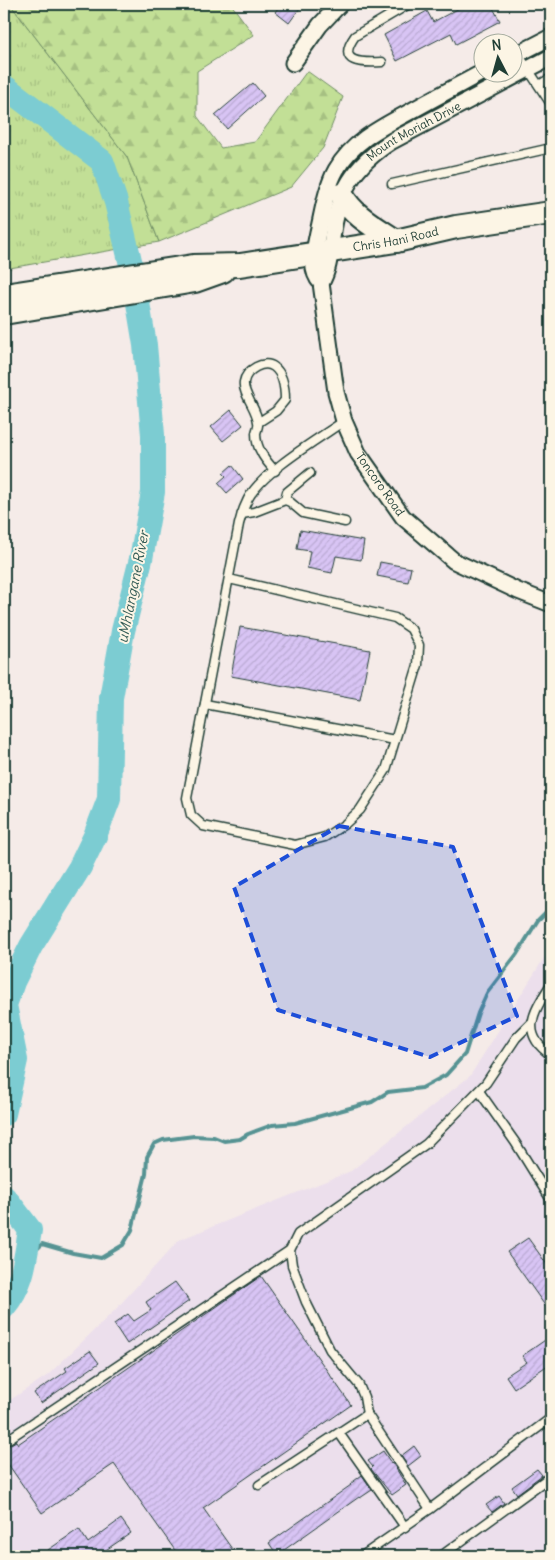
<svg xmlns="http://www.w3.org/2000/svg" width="555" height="1560" font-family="Delius,sans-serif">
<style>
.built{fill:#ecdfec}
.grass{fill:url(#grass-tufts);stroke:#708e65}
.forest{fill:url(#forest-firs);stroke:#708e65}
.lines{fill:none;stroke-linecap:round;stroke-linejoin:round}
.stream{stroke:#569393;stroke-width:4}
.river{stroke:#7bccd2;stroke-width:24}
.building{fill:url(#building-hatch);stroke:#1f3d34}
.service-casing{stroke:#1f3d34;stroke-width:11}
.minor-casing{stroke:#1f3d34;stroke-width:19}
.secondary-casing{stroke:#1f3d34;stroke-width:26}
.service{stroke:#fcf5e5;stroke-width:8}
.minor{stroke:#fcf5e5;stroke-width:15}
.secondary{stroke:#fcf5e5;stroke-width:22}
.marked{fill:#1d4ed8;fill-opacity:0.2;stroke:#1d4ed8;stroke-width:4;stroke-dasharray:10 6;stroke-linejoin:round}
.labels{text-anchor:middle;stroke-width:4;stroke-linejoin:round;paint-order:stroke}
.street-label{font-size:12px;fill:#1f3d34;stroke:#fcf5e5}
.water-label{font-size:14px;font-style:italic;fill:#315a54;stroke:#fcf5e5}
</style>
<defs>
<pattern id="grass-tufts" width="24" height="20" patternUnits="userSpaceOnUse" patternTransform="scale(1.25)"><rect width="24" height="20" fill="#c2df96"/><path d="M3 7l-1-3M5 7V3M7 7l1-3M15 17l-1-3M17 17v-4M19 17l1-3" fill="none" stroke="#a6c082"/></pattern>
<pattern id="forest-firs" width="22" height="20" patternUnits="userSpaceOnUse" patternTransform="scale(1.25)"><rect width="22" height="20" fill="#c2df96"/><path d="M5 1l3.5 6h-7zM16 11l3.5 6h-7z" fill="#a6c082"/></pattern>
<pattern id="building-hatch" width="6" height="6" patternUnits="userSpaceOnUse" patternTransform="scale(1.25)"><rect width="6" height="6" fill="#d8c4f4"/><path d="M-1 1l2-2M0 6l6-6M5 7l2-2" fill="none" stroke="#b9a9d2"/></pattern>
</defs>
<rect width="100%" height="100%" fill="#f5ebe8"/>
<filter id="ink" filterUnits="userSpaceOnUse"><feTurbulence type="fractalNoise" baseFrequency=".02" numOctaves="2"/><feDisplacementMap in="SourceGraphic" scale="10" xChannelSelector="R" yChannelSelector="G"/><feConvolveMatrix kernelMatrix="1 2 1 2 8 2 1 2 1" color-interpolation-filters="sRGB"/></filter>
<g filter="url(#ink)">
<path class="built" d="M 551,947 L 551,1556 L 4,1556 L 4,1404 L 48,1375 L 115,1310 L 179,1240 L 351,1171 L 470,1076 Z"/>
<path class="grass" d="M 4,4 L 10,4 L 127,157 L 159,242 L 4,269 Z"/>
<path class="forest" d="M 10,4 L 231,4 L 254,35 L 197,71 L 197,116 L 221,148 L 255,142 L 307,71 L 343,97 L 323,148 L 291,187 L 159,242 L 127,157 Z"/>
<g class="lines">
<path class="stream" d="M 24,1262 L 42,1244 L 73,1253 L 101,1258 L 123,1245 L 132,1230 L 146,1174 L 147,1157 L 154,1144 L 163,1140 L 194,1136 L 214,1137 L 224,1141 L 240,1139 L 248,1134 L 272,1125 L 295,1123 L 372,1102 L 388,1092 L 422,1088 L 446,1075 L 465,1054 L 478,1013 L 487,993 L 517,954 L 538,920 L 551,907"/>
<g class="river">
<path d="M 4,86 L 102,161 L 116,202 L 133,273 L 145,345 L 153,435 L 153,492 L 141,559 L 123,631 L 111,698 L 109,799 L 95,836 L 80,867 L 31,946 L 13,982 L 5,1005 L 16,1060 L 4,1114"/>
<path d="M 4,1197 L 11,1205 L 30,1230 C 25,1260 24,1283 4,1307"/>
</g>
</g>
<g class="building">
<path d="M 281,4 L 303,4 L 289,23 L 275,12 Z"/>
<path d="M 467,4 L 491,4 L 500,21 L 456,44 L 451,33 L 397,61 L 384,35 L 427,11 L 433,22 Z"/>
<path d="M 253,83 L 264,96 L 227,129 L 215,115 Z"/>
<path d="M 231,410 L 243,425 L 223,441 L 211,427 Z"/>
<path d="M 232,465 L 243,479 L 227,493 L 218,483 L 226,476 L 223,473 Z"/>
<path d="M 300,530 L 364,541 L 361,560 L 336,556 L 332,573 L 307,568 L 310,551 L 297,549 Z"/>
<path d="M 380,562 L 411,568 L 408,582 L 377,576 Z"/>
<path d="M 240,627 L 370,650 L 360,700 L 231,676 Z"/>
<path d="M 528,1238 L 551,1270 L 551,1314 L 507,1252 Z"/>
<path d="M 261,1276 L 351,1405 L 203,1508 L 237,1556 L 179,1556 L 114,1464 L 42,1513 L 8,1464 L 4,1467 L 4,1448 L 16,1441 L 18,1444 Z"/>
<path d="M 175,1282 L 189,1301 L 127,1344 L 114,1324 L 128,1314 L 134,1321 L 151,1310 L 146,1302 Z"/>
<path d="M 551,1336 L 551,1363 L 514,1388 L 506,1376 L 527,1362 L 522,1356 Z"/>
<path d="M 90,1351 L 99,1363 L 41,1403 L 34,1393 L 67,1371 L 65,1368 Z"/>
<path d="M 414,1446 L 421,1456 L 408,1466 L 401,1456 Z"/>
<path d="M 383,1451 L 391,1463 L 392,1462 L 406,1485 L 392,1495 L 371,1469 L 373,1467 L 368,1461 Z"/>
<path d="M 537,1469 L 542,1475 L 517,1494 L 512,1487 Z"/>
<path d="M 362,1475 L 372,1490 L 360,1498 L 359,1497 L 277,1555 L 269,1543 L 351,1485 L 350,1484 Z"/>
<path d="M 499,1496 L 504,1503 L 492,1512 L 486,1505 Z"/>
<path d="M 121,1519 L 131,1533 L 97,1556 L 53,1556 L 48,1550 L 79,1529 L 88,1543 Z"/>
</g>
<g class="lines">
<defs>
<g id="service">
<path d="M 518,54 L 551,104"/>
<path d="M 382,62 C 363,63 335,64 355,36 L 409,4"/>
<path d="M 539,85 L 551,78"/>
<path d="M 392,184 L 551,148"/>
<path d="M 259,422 L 276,411 L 285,400 C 285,389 283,374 274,367 C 264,359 246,370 244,382 C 242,393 257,409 258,422 C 259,425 257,429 256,433 C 256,439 258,447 261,452 C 264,459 270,465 275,471"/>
<path d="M 285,500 L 287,492 L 310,473"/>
<path d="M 242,514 L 254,512 L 285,500 L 290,502 L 303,513 L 345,522"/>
<path d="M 229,579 L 395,618 L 411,629 L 419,645 L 418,665 L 386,770 L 360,810 L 345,824 L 325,837 L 295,845 L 203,826 L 191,815 L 187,798 L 239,524 C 241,515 244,507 248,499 C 262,472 318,439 344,421"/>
<path d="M 205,704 L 395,740"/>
<path d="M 551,984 C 535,1010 518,1033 551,1055"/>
<path d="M 479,1091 L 515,1142 L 551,1200"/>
<path d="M 339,1433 L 405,1527"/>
<path d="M 4,1442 L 290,1250"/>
<path d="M 259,1485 L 367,1414"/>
<path d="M 430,1509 L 367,1414 L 364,1397 L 359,1385 L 330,1350 L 306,1302 L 292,1265 L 290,1250 L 298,1234 L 426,1144 L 486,1083 L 516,1038 L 531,1023"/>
<path d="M 362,1556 L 430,1509 L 551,1418"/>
<path d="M 441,1556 L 551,1476"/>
</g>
<g id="minor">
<path d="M 512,57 L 551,37"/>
<path d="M 293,63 L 320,25 L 340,4"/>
<path id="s1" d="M 483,72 C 459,85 436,97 413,110 C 384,126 353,140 336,170 C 326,188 323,211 318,232 C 315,248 308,269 321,283 L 336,392 L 344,421 L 358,453 L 403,517 L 454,561 L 518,591 L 551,604"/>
<path id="s2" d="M 321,283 C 329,270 330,253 332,238 C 338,192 353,166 392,141 L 551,57"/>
</g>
<g id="secondary">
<path d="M 342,195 C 353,216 377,228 396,241"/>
<path id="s3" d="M 4,295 L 193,266 L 240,265 L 396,241 L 456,227 L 551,213"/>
<path d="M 4,313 L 195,281 L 223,271"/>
</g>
</defs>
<use href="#service" class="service-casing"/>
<use href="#minor" class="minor-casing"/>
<use href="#secondary" class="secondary-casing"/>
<use href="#service" class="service"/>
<use href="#minor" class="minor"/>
<use href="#secondary" class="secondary"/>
</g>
</g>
<path class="marked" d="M 339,826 L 453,847 L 517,1016 L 430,1057 L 278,1010 L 234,887 Z"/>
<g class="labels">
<g class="street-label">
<text dy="4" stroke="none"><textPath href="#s2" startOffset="189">Mount Moriah Drive</textPath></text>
<text dy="4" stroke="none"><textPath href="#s3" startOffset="396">Chris Hani Road</textPath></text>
<text dy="4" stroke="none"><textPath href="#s1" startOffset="510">Toncoro Road</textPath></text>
</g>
<g class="water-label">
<text transform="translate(133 587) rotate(-79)" y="5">uMhlangane River</text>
</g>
</g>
<rect width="555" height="1560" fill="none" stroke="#fcf5e5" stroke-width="20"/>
<rect x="10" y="10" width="535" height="1540" fill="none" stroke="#1f3d34" stroke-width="2" filter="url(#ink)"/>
<g transform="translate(498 58) rotate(354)"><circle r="24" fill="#fcf5e5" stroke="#a4ab9e"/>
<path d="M0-4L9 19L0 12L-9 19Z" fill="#1f3d34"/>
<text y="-8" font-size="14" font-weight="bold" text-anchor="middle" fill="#1f3d34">N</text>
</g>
</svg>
